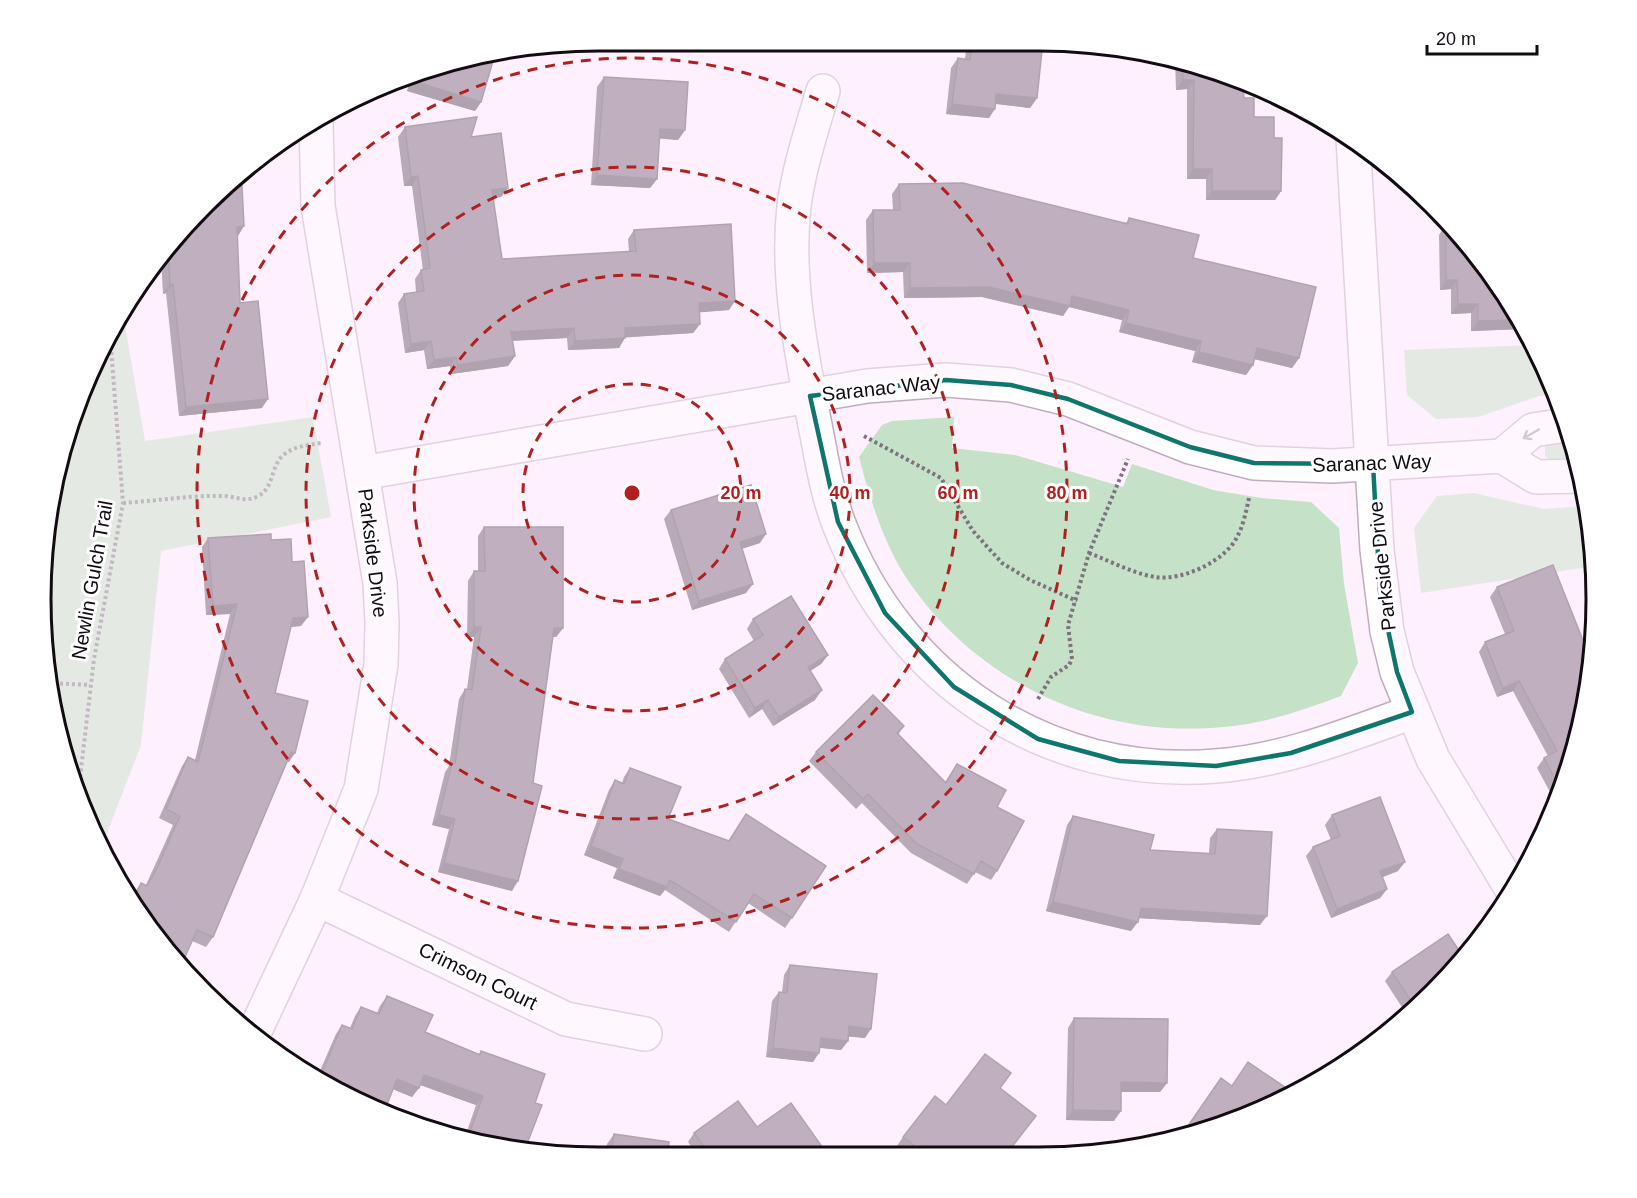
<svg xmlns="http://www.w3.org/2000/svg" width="1637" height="1198" font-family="Arial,sans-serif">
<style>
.green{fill:#c5e1c8}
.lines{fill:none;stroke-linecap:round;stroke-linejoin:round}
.street-casing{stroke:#c1acbf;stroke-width:36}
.path{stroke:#7d737c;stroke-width:4;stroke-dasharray:3 3;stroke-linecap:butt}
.street{stroke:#fff;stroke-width:33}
.wall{fill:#665565}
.shaded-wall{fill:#534552}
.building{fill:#776375;stroke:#534552;stroke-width:1.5}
.oneway{stroke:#a09da0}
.marked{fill:none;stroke:#0f766e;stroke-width:4.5;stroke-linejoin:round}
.ring{fill:none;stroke:#b12020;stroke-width:3;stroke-dasharray:10 8}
.labels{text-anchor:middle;stroke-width:6;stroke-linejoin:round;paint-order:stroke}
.street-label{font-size:20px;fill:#120b12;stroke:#fff}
.rim{fill:none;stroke:#120b12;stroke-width:3}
.centre{fill:#b12020;stroke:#fff;stroke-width:3}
.ring-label{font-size:18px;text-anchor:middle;font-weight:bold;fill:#b12020;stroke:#fff;stroke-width:6;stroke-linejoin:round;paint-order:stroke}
</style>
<rect width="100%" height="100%" fill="#fef0fc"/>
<g class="green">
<path d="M 123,314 L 145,441 L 313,417 L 331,517 L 161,551 L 141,745 L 102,846 L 83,812 L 45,672 L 45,526 L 98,352 Z"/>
<path d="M 1535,345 L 1555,395 L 1539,396 L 1478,417 L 1436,419 L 1407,395 L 1404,350 Z"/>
<path d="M 954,417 L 952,448 L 1015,455 L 1123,487 L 1132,464 L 1213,490 L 1261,498 L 1311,502 L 1339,528 L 1344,584 L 1358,663 L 1341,696 C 1303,710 1265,724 1223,727 C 1099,739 977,683 907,579 C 883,542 870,499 859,457 L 882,425 L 892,421 Z"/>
<path d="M 1572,441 L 1578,457 L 1550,460 L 1545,456 L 1545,447 L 1548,443 Z"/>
<path d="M 1474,493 L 1544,509 L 1586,506 L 1595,566 L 1421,593 L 1414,528 L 1437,496 Z"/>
</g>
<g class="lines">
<defs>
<g id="street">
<path d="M 823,91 C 812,129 799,167 794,206 C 786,277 801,350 814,420 C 821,454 826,491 839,524 C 899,681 1047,780 1216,766 C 1284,761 1348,735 1412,712"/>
<path d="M 1353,139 L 1377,550 L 1387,631 L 1397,672 L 1433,759 L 1513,891"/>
<path d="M 1502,456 L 1533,430 L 1566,425"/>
<path d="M 362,473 L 867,386 L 946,380 L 1011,385 L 1068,399 L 1190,447 L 1254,463 L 1332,466 L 1502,456 L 1536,477 L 1581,476"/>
<path d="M 317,899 L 566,1019 L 645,1034"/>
<path d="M 253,1035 L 317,899 L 361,789 L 381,664 L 382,623 L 380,583 L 318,206 L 316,122"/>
</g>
</defs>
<use href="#street" class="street-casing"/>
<g class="path">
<path d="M 864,436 L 941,478 L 973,531 L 1002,563 L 1030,580 L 1077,601"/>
<path d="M 123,503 C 156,501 191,495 225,496 C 236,497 246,502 256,497 C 276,489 269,464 286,453 C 296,446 309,445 321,443"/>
<path d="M 1089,553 C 1110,561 1132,573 1155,577 C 1182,581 1223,562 1236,539 C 1243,527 1246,512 1249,498"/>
<path d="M 48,683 L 90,685"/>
<path d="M 1038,699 L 1051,677 L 1069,665 L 1072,659 L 1068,625 L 1089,553 L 1128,459"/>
<path d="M 78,795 L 94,659 L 123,503 L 110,334"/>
</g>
<use href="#street" class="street"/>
</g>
<g class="wall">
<path d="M 647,40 L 672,40 L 664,51 Z"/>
<path d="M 967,40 L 1038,40 L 1037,98 L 1030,108 L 996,104 L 989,118 L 946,114 L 951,68 L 958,58 L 965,59 Z"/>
<path d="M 1175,58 L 1182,59 L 1244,98 L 1254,117 L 1274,138 L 1281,191 L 1275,200 L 1206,200 L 1206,179 L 1187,179 L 1187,89 L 1176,90 Z"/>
<path d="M 454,60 L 481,102 L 475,111 L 407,91 L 410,80 Z"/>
<path d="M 604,77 L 685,130 L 678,140 L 659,138 L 657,179 L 650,188 L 591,185 L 597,87 Z"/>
<path d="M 405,127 L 471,137 L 508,188 L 501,197 L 493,198 L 502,259 L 629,252 L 628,239 L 634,230 L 729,310 L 699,312 L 700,324 L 693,333 L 625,337 L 619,348 L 568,350 L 567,338 L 512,341 L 515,356 L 508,366 L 451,374 L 450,366 L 427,369 L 424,350 L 405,353 L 398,303 L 404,294 L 416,292 L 415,279 L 421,270 L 423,270 L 412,186 L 404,186 L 398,137 Z"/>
<path d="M 899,184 L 1126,223 L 1129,218 L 1193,258 L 1299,358 L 1292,368 L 1254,359 L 1253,365 L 1246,375 L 1192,362 L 1195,351 L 1119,332 L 1122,320 L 1069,307 L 1063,316 L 982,297 L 904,298 L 903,272 L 867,273 L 866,220 L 873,210 L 893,210 L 892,194 Z"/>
<path d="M 1445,225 L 1523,329 L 1471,331 L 1471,313 L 1451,314 L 1451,289 L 1440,290 L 1439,235 Z"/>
<path d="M 244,226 L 237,236 L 240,303 L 262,408 L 179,416 L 166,293 L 163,294 L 161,258 L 179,231 Z"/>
<path d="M 671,510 L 760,543 L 742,549 L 746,593 L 692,610 L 664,519 Z"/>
<path d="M 484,527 L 563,628 L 556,637 L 552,637 L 512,891 L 438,872 L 449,829 L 432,825 L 445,772 L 449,766 L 459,699 L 465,689 L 467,689 L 474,637 L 467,637 L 468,581 L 474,571 L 478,571 L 478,536 Z"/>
<path d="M 208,538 L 271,540 L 292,562 L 301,626 L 291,627 L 275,693 L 289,762 L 287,762 L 213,937 L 206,947 L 192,941 L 156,939 L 132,898 L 134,893 L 141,883 L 146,885 L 173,825 L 159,818 L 182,766 L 188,757 L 195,760 L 230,614 L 206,615 L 202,547 Z"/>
<path d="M 1553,565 L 1567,778 L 1556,803 L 1537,768 L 1544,758 L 1548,756 L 1513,691 L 1497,697 L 1479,652 L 1485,642 L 1505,634 L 1490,597 L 1497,587 Z"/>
<path d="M 753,619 L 828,655 L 821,664 L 810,671 L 815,700 L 773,726 L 762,709 L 749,718 L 719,669 L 725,659 L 754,641 L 747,629 Z"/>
<path d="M 904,726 L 898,735 L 945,782 L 957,764 L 997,807 L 997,871 L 991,880 L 975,872 L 967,884 L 911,853 L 862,803 L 856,809 L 809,761 L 816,752 Z"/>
<path d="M 630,768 L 668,819 L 792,918 L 785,928 L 748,903 L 729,932 L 665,890 L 660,896 L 613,878 L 617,868 L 584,855 L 609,790 L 615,780 L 622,783 L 624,777 Z"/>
<path d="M 1332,815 L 1398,871 L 1382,877 L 1387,889 L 1380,898 L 1331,918 L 1306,856 L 1313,847 L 1331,840 L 1325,825 Z"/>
<path d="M 1073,816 L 1150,850 L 1209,853 L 1210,838 L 1217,829 L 1260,925 L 1139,918 L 1131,931 L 1046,911 L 1067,825 Z"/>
<path d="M 790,965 L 865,1038 L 848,1036 L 848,1041 L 841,1050 L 820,1048 L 813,1062 L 766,1057 L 772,1001 L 779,992 L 782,992 L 784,975 Z"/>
<path d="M 1458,967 L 1407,1015 L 1385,981 L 1392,972 Z"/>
<path d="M 387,996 L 425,1032 L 479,1054 L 481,1051 L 535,1103 L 525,1149 L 465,1137 L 476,1105 L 420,1085 L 412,1097 L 393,1089 L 320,1083 L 316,1080 L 336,1034 L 342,1025 L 350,1028 L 355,1016 L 361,1007 L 377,1013 L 380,1006 Z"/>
<path d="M 1074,1018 L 1167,1083 L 1160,1092 L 1121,1092 L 1114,1121 L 1066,1120 L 1068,1028 Z"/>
<path d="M 1000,1088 L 1008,1153 L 907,1154 L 897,1146 L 903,1137 L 946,1105 Z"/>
<path d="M 757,1127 L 818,1155 L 697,1155 L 688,1142 L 694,1133 Z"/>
<path d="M 614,1134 L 668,1156 L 606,1156 L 607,1144 Z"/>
</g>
<g class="shaded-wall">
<path d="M 1183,80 L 1194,80 L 1187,89 L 1176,90 Z"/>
<path d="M 413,81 L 481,102 L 475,111 L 407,91 Z"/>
<path d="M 996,94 L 1037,98 L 1030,108 L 990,103 Z"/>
<path d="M 952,104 L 995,109 L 989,118 L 946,114 Z"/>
<path d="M 660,129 L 685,130 L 678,140 L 653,138 Z"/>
<path d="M 1193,169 L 1212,169 L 1206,179 L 1187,179 Z"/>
<path d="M 597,175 L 657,179 L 650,188 L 591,185 Z"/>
<path d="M 418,176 L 412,186 L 404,186 L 411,177 Z"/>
<path d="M 508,188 L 501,197 L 485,199 L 492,190 Z"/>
<path d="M 1212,191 L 1281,191 L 1275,200 L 1206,200 Z"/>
<path d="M 244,226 L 238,236 L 230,236 L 237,227 Z"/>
<path d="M 874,263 L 910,263 L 903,272 L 867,273 Z"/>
<path d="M 1446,280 L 1457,280 L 1451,289 L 1440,290 Z"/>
<path d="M 170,284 L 173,284 L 166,293 L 163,294 Z"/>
<path d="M 989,287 L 1072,296 L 1129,310 L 1122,320 L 1069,307 L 1063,316 L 982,297 L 904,298 L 910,288 Z"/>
<path d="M 735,301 L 729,310 L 692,313 L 699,303 Z"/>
<path d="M 1458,304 L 1478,304 L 1471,313 L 1451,314 Z"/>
<path d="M 1519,320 L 1524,328 L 1523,329 L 1471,331 L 1478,321 Z"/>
<path d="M 1126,323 L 1201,341 L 1195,351 L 1119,332 Z"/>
<path d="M 700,324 L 693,333 L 618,338 L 625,328 Z"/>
<path d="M 574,328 L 567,338 L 504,341 L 511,332 Z"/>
<path d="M 625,338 L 619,348 L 568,350 L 575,341 Z"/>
<path d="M 431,341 L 424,350 L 405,353 L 411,344 Z"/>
<path d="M 1257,348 L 1299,358 L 1292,368 L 1250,358 Z"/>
<path d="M 1199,352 L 1253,365 L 1246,375 L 1192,362 Z"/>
<path d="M 515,356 L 508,366 L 451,374 L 458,365 Z"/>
<path d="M 456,357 L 450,366 L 427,369 L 434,360 Z"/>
<path d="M 268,399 L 262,408 L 179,416 L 186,407 Z"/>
<path d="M 766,534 L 760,543 L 733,551 L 740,542 Z"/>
<path d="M 753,584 L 746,593 L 692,610 L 699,601 Z"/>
<path d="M 237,604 L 230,614 L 206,615 L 213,606 Z"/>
<path d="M 308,617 L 301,626 L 287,627 L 293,618 Z"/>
<path d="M 474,627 L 481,627 L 474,637 L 467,637 Z"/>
<path d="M 554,628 L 563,628 L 556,637 L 547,637 Z"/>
<path d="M 828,655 L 821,664 L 801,677 L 808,667 Z"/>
<path d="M 1519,681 L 1513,691 L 1497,697 L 1503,688 Z"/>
<path d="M 822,690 L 815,700 L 773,726 L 779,717 Z"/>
<path d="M 768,700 L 762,709 L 749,718 L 755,708 Z"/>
<path d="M 291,752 L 295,753 L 289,762 L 285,761 Z"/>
<path d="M 439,815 L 455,819 L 449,829 L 432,825 Z"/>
<path d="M 591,846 L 623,859 L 617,868 L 584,855 Z"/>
<path d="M 1405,862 L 1398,871 L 1373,881 L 1380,871 Z"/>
<path d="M 444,863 L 518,881 L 512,891 L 438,872 Z"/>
<path d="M 619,869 L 667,887 L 660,896 L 613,878 Z"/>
<path d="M 1387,889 L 1380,898 L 1331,918 L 1337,909 Z"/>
<path d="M 1053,902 L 1138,922 L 1131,931 L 1046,911 Z"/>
<path d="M 1141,908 L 1267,916 L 1260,925 L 1135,918 Z"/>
<path d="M 849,1026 L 871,1029 L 865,1038 L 842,1036 Z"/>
<path d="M 821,1038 L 848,1041 L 841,1050 L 815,1047 Z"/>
<path d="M 773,1048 L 819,1053 L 813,1062 L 766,1057 Z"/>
<path d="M 424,1075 L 483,1096 L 476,1105 L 418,1084 Z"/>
<path d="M 397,1079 L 419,1088 L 412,1097 L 390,1088 Z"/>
<path d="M 1121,1082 L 1167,1083 L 1160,1092 L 1114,1092 Z"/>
<path d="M 1073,1110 L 1121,1111 L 1114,1121 L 1066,1120 Z"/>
</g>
<g class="building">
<path d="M 972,40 L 1043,41 L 1037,98 L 996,94 L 995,109 L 952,104 L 958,58 L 970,60 Z"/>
<path d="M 495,54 L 481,102 L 413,81 L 414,78 L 454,60 Z"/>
<path d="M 1182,59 L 1243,87 L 1244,98 L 1254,98 L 1254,117 L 1274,117 L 1274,138 L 1282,138 L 1281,191 L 1212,191 L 1212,169 L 1193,169 L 1194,80 L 1183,80 Z"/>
<path d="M 604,77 L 688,82 L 685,130 L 660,129 L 657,179 L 597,175 Z"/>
<path d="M 477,117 L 471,137 L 501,133 L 508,188 L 492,190 L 502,259 L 636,251 L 634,230 L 731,224 L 735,301 L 699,303 L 700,324 L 625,328 L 625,338 L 575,341 L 574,328 L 511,332 L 515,356 L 458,365 L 456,357 L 434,360 L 431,341 L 411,344 L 404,294 L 424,291 L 421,270 L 430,268 L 418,176 L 411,177 L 405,127 Z"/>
<path d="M 963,183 L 1128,224 L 1129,218 L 1199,235 L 1193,258 L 1316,287 L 1299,358 L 1257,348 L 1253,365 L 1199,352 L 1201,341 L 1126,323 L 1129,310 L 1072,296 L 1070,306 L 989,287 L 910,288 L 910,263 L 874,263 L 873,210 L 900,210 L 899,184 Z"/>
<path d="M 242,186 L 244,226 L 237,227 L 240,303 L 258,301 L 268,399 L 186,407 L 173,284 L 170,284 L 168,248 L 179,231 L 229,187 Z"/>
<path d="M 1446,226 L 1481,259 L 1519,320 L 1478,321 L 1478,304 L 1458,304 L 1457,280 L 1446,280 Z"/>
<path d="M 751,485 L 766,534 L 740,542 L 753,584 L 699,601 L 671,510 Z"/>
<path d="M 484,527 L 563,527 L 563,628 L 554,628 L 533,783 L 542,786 L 518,881 L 444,863 L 455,819 L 439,815 L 452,763 L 455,764 L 465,689 L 472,690 L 481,627 L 474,627 L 474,571 L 485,571 Z"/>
<path d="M 271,534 L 271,540 L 291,539 L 292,562 L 304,561 L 308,617 L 293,618 L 275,693 L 308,701 L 295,753 L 291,752 L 213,937 L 197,930 L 181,966 L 156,939 L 134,900 L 141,883 L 147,886 L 158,866 L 180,816 L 166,809 L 188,757 L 198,762 L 237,604 L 213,606 L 208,538 Z"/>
<path d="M 1553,565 L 1592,663 L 1592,672 L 1567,778 L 1561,791 L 1544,758 L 1557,751 L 1519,681 L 1503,688 L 1485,642 L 1514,631 L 1497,587 Z"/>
<path d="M 791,596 L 828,655 L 808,667 L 822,690 L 779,717 L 768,700 L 755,708 L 725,659 L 763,635 L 753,619 Z"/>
<path d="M 873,695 L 904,726 L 897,733 L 946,783 L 957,764 L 1006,790 L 997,807 L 1024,821 L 997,871 L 981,861 L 974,874 L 917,844 L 868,794 L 863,799 L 816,752 Z"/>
<path d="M 630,768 L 681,787 L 668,819 L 729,841 L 746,814 L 826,866 L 792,918 L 754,894 L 736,922 L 670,880 L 667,887 L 619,869 L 623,859 L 591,846 L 615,780 L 624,784 Z"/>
<path d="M 1380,797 L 1405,862 L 1380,871 L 1387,889 L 1337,909 L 1313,847 L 1340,836 L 1332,815 Z"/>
<path d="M 1073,816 L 1154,835 L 1150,850 L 1215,854 L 1217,829 L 1272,832 L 1267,916 L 1141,908 L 1138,922 L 1053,902 Z"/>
<path d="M 1448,934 L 1464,958 L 1458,967 L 1415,1007 L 1392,972 Z"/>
<path d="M 790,965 L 877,974 L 871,1029 L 849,1026 L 848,1041 L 821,1038 L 819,1053 L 773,1048 L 779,992 L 787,993 Z"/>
<path d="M 387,996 L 433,1015 L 425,1032 L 480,1055 L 481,1051 L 545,1074 L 535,1103 L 542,1105 L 525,1149 L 468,1137 L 483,1096 L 424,1075 L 419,1088 L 397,1079 L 384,1112 L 318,1082 L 342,1025 L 352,1029 L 361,1007 L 379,1014 Z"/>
<path d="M 1074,1018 L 1168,1019 L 1167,1083 L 1121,1082 L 1121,1111 L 1073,1110 Z"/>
<path d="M 985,1054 L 1011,1073 L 1000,1088 L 1036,1116 L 1007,1153 L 926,1154 L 903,1137 L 935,1096 L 946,1105 Z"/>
<path d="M 1248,1062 L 1292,1092 L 1252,1115 L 1183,1133 L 1221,1078 L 1232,1086 Z"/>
<path d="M 738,1101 L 757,1127 L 791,1103 L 823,1148 L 814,1155 L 710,1155 L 694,1133 Z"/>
<path d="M 614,1134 L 669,1142 L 668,1156 L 611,1156 Z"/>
</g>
<defs><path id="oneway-shaft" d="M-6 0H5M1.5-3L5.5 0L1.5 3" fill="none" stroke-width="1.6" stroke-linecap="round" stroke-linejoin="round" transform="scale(1.5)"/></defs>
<use class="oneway" href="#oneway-shaft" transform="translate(1531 434) rotate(150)"/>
<path d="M0 0H1637V1198H0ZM 946,380 L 1011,385 L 1068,399 L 1190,447 L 1254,463 L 1373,464 L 1380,592 L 1397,672 L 1412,712 L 1291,753 L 1216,766 L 1119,761 L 1038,739 L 954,687 L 885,613 L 838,522 L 810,396 Z" fill="#fef0fc" fill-opacity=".55" fill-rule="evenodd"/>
<path class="marked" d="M 946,380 L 1011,385 L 1068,399 L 1190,447 L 1254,463 L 1373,464 L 1380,592 L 1397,672 L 1412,712 L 1291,753 L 1216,766 L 1119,761 L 1038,739 L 954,687 L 885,613 L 838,522 L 810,396 Z"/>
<g class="ring">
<circle cx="632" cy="493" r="109"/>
<circle cx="632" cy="493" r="218"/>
<circle cx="632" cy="493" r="326"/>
<circle cx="632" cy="493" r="435"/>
</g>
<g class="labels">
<g class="street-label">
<text transform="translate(881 388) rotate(-6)" y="7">Saranac Way</text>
<text transform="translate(1372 463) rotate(-2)" y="7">Saranac Way</text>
<text transform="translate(373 553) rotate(83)" y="7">Parkside Drive</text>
<text transform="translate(1382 566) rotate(-96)" y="7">Parkside Drive</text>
<text transform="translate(92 580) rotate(-80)" y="7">Newlin Gulch Trail</text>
<text transform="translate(478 976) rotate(26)" y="7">Crimson Court</text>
</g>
</g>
<path d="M0 0H1637V1198H0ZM599 51H1038A548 548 0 0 1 1586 599V599A548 548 0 0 1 1038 1147H599A548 548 0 0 1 51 599V599A548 548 0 0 1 599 51Z" fill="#fff" fill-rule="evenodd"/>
<path class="rim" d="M599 51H1038A548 548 0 0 1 1586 599V599A548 548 0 0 1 1038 1147H599A548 548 0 0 1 51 599V599A548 548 0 0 1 599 51Z"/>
<circle cx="632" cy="493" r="9" class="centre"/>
<g class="ring-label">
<text x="741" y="499">20 m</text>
<text x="850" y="499">40 m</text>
<text x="958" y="499">60 m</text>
<text x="1067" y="499">80 m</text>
</g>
<path d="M1427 45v9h110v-9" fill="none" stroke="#120b12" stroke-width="3"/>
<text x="1436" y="45" font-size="18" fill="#120b12" stroke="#ffffff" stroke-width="4.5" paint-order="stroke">20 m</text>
</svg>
